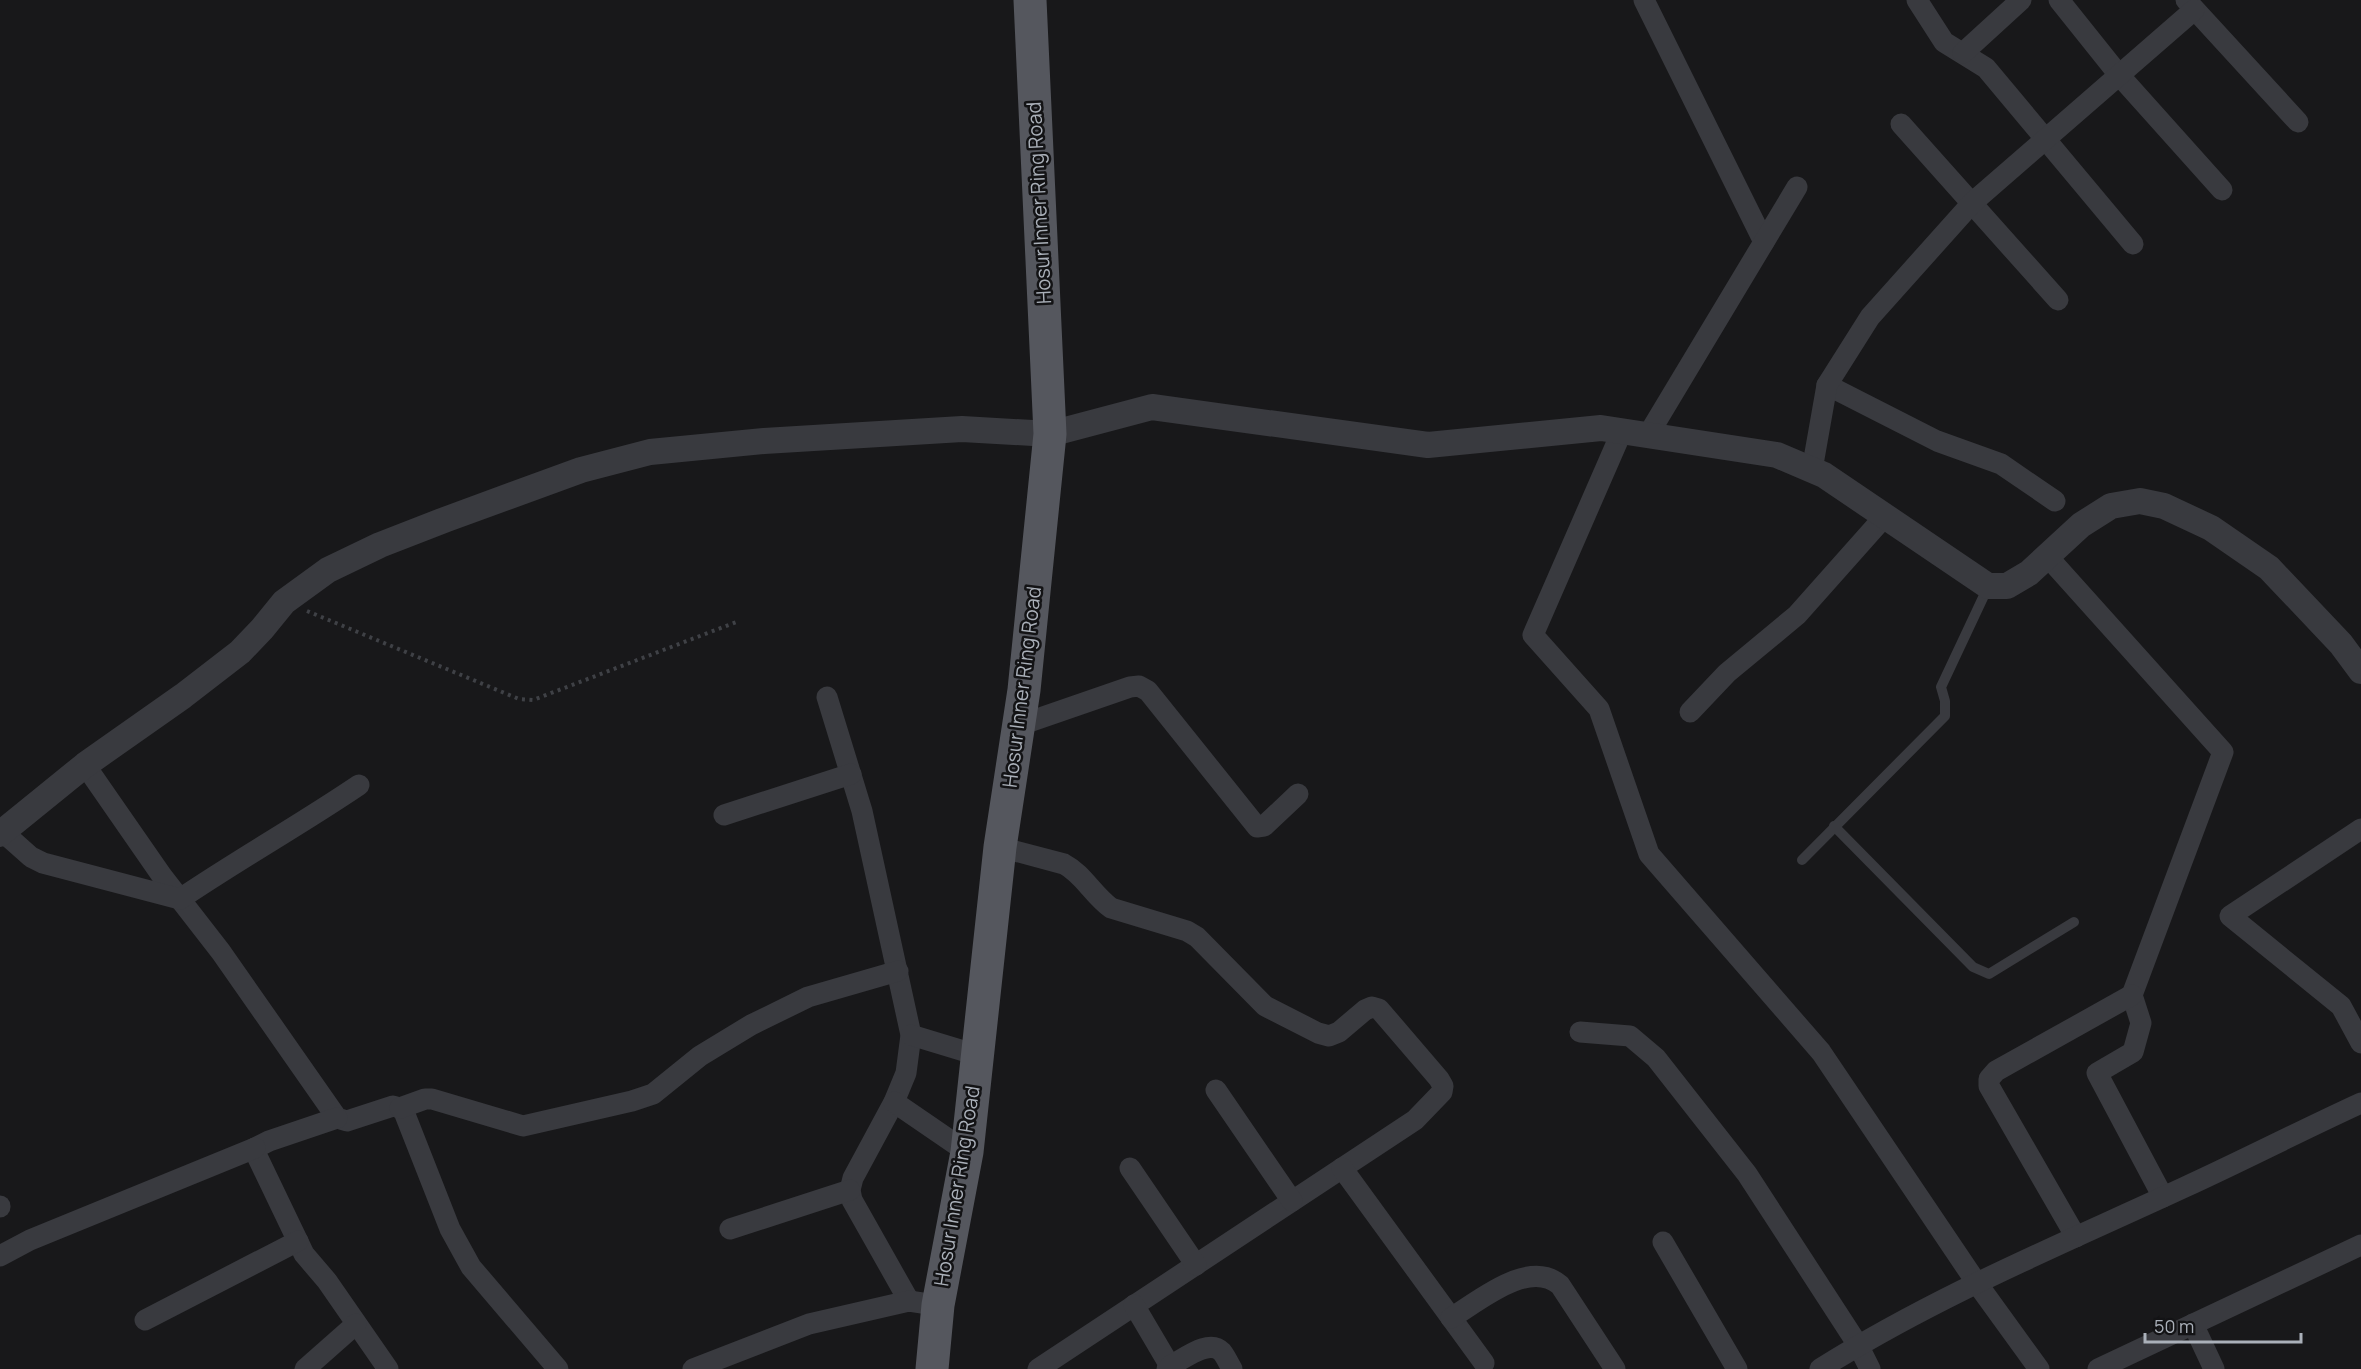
<svg xmlns="http://www.w3.org/2000/svg" width="2361" height="1369" font-family="Manrope,sans-serif">
<style>
.lines{fill:none;stroke-linecap:round;stroke-linejoin:round}
.path{stroke:#3f4146;stroke-width:4;stroke-dasharray:3 4.5;stroke-linecap:butt}
.service{stroke:#393a3f;stroke-width:10}
.minor{stroke:#393a3f;stroke-width:21}
.tertiary{stroke:#393a3f;stroke-width:26}
.primary{stroke:#55575e;stroke-width:33}
.labels{text-anchor:middle;stroke-width:5;stroke-linejoin:round;paint-order:stroke}
.street-label{font-size:20px;fill:#aab0b9;stroke:#131315}
</style>
<rect width="100%" height="100%" fill="#18181a"/>
<g class="lines">
<path class="path" d="M 307,611 L 519,699 L 533,700 L 739,621"/>
<g class="service">
<path d="M 1834,826 L 1973,967 L 1989,974 L 2074,922"/>
<path d="M 1802,860 L 1945,716 L 1945,701 L 1941,687 L 1988,587"/>
</g>
<g class="minor">
<path d="M 1644,0 L 1764,242"/>
<path d="M 1917,0 L 1944,42 L 1986,68 L 2133,244"/>
<path d="M 2059,0 L 2119,75 L 2222,190"/>
<path d="M 2186,0 L 2298,122"/>
<path d="M 1963,53 L 2021,0"/>
<path d="M 1901,124 L 2058,300"/>
<path d="M 1827,385 L 1937,441 L 2001,464 L 2055,501"/>
<path d="M 1622,431 L 1533,635 L 1599,709 L 1649,854 L 1821,1052 L 1976,1282 L 2039,1369"/>
<path d="M 1648,435 L 1797,187"/>
<path d="M 1812,470 L 1827,385 L 1870,317 L 1972,203 L 2194,10"/>
<path d="M 2047,556 L 2223,752 L 2132,995 L 2141,1023 L 2133,1052 L 2097,1073 L 2163,1197"/>
<path d="M 827,697 L 862,811 L 911,1035 L 906,1073 L 894,1102 L 853,1178 L 850,1190 L 852,1200 L 909,1301"/>
<path d="M 1690,712 L 1727,673 L 1797,615 L 1885,516"/>
<path d="M 1020,725 L 1130,687 L 1139,686 L 1148,691 L 1257,827 L 1264,826 L 1298,794"/>
<path d="M 85,765 L 162,876 L 221,952 L 337,1118 L 347,1121 L 393,1106 L 400,1108 L 404,1112 L 450,1229 L 471,1267 L 558,1369"/>
<path d="M 724,815 L 851,774"/>
<path d="M 2361,829 L 2230,916 L 2341,1006 L 2361,1043"/>
<path d="M 3,832 L 31,857 L 43,863 L 180,899 C 239,859 300,825 359,785"/>
<path d="M 1000,847 L 1064,864 C 1083,874 1093,895 1111,908 L 1187,931 L 1197,937 L 1265,1006 L 1318,1033 L 1329,1036 L 1339,1032 L 1365,1010 L 1372,1007 L 1379,1009 L 1439,1079 L 1443,1086 L 1442,1092 L 1415,1120 L 1038,1369"/>
<path d="M 1580,1032 L 1630,1036 L 1656,1058 L 1747,1174 L 1858,1345 L 1870,1369"/>
<path d="M 911,1035 L 977,1055"/>
<path d="M 1216,1090 L 1292,1201"/>
<path d="M 894,1102 L 967,1152"/>
<path d="M 400,1108 L 425,1099 L 432,1099 L 523,1126 L 632,1101 L 653,1094 L 700,1056 L 751,1025 L 808,997 L 898,971"/>
<path d="M 337,1118 L 269,1141 L 255,1148 L 256,1154 L 304,1254 L 327,1281 L 388,1369"/>
<path d="M 1130,1168 L 1196,1265"/>
<path d="M 1342,1168 L 1484,1363"/>
<path d="M 0,1206 L 0,1207"/>
<path d="M 730,1229 L 850,1190"/>
<path d="M 2076,1237 L 1989,1086 L 1989,1079 L 1996,1071 L 2132,995"/>
<path d="M 1663,1242 L 1737,1369"/>
<path d="M 0,1256 L 30,1240 L 255,1148"/>
<path d="M 1134,1305 L 1170,1366 L 1167,1369"/>
<path d="M 1451,1318 C 1479,1301 1529,1258 1560,1285 L 1615,1369"/>
<path d="M 145,1320 L 298,1241"/>
<path d="M 2193,1324 L 2214,1369"/>
<path d="M 1170,1366 C 1184,1359 1209,1338 1222,1352 C 1226,1357 1229,1364 1232,1369"/>
<path d="M 305,1369 L 356,1324"/>
<path d="M 693,1369 L 809,1324 L 909,1301 L 922,1303"/>
<path d="M 1820,1369 C 1936,1296 2062,1244 2185,1187 C 2244,1160 2302,1130 2361,1103"/>
<path d="M 2098,1369 L 2361,1245"/>
</g>
<path class="tertiary" d="M 0,834 L 85,765 L 183,696 L 240,652 L 262,629 L 284,602 L 328,570 L 380,545 L 447,519 L 581,470 L 650,452 L 764,441 L 962,429 L 1050,434 L 1152,407 L 1428,445 L 1601,428 L 1777,455 L 1824,475 L 1988,586 L 2007,586 L 2029,573 L 2081,525 L 2111,506 L 2140,501 L 2164,506 L 2211,528 L 2269,568 L 2341,644 L 2361,671"/>
<path class="primary" d="M 932,1369 L 938,1305 L 967,1152 L 1000,847 L 1024,690 L 1050,434 L 1030,0"/>
</g>
<g class="labels">
<g class="street-label">
<text transform="translate(1039 203) rotate(-93)" y="7">Hosur Inner Ring Road</text>
<text transform="translate(1022 687) rotate(-83)" y="7">Hosur Inner Ring Road</text>
<text transform="translate(957 1186) rotate(-81)" y="7">Hosur Inner Ring Road</text>
</g>
</g>
<path d="M2145 1333v9h156v-9" fill="none" stroke="#aab0b9" stroke-width="3"/>
<text x="2154" y="1333" font-size="18" fill="#aab0b9" stroke="#131315" stroke-width="4.5" paint-order="stroke">50 m</text>
</svg>
